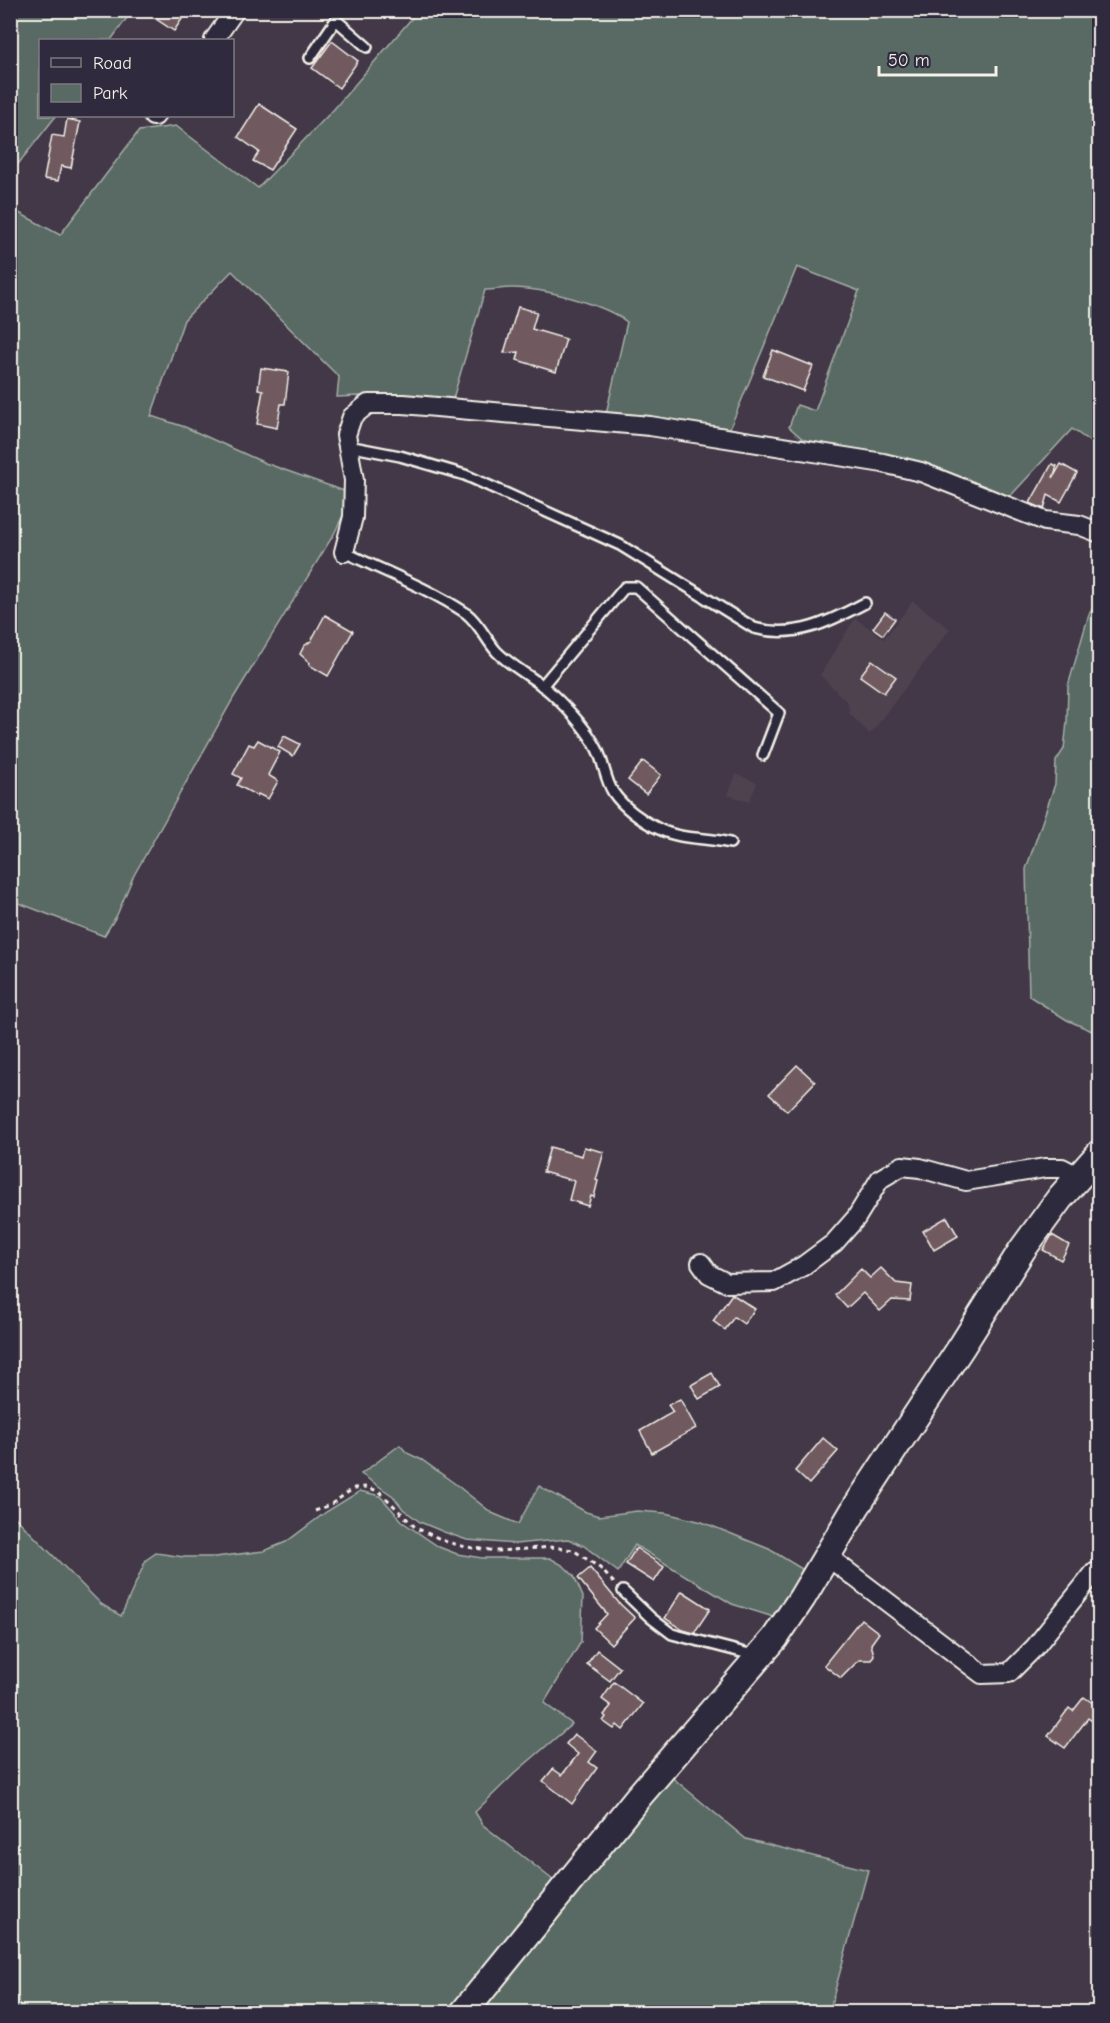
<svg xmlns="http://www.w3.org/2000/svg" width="1110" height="2023" font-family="'Comic Neue',sans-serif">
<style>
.built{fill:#50424f}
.green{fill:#586a63;stroke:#a6aea6;stroke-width:1.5}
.building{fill:#705a60;stroke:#f4f1e8;stroke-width:1.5}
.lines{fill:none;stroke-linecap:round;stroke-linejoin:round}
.lane-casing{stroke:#f4f1e8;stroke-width:14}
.street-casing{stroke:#f4f1e8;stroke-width:22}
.secondary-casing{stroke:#f4f1e8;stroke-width:30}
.path{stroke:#f4f1e8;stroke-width:3;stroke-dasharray:4.5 4.5;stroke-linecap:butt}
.lane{stroke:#2f2a3d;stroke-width:9}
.street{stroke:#2f2a3d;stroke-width:18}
.secondary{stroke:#2f2a3d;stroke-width:26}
</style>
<rect width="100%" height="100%" fill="#423848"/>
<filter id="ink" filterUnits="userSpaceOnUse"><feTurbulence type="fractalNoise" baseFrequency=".0167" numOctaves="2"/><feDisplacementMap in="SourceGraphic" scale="12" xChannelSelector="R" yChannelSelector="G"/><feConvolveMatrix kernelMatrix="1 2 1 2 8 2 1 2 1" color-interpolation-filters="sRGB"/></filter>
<g filter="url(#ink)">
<g class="built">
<path d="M 913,601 L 950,629 L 870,734 L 849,713 L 848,703 L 820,675 L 855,618 L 884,639 Z"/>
<path d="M 736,774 L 757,783 L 749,802 L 728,795 Z"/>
</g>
<g class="green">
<path d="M 11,10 L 132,11 L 111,40 L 40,40 L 40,116 L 56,116 L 11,173 Z"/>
<path d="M 418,11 L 1099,11 L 1099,448 L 1072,429 L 1004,503 L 812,447 L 789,427 L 797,405 L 815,411 L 859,291 L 797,267 L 730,428 L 720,432 L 606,414 L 627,322 C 604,304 543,288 512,288 C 503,288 494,290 485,290 L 452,402 L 360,396 L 337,397 L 339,377 L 232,271 L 184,320 L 151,416 L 185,427 L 265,463 L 347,492 L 346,509 L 334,534 L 234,697 L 133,877 L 117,915 L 104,936 L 11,900 L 10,208 L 60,235 L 139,131 L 176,126 L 258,188 L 334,109 Z"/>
<path d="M 1099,599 L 1099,1034 L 1067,1020 L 1029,996 L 1026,869 L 1055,784 L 1056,761 L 1064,749 L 1067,722 L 1068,686 L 1089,614 Z"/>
<path d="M 400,1445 L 407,1453 L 422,1460 L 454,1483 L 492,1513 L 518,1524 L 539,1486 L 586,1512 L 599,1516 L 637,1511 L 665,1513 L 702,1522 L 769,1549 L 807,1572 L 780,1619 L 732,1604 L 635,1545 L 618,1572 L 584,1546 L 568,1539 L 515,1544 L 467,1540 L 444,1532 L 420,1522 L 403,1509 L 393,1496 L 361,1474 Z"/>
<path d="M 360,1491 L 380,1496 L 404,1523 L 439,1547 L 457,1554 L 482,1558 L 550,1558 L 564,1566 L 574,1576 L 583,1597 L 581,1642 L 544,1703 L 572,1724 L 516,1772 L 475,1812 L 483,1825 L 558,1884 L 452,2012 L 11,2012 L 10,1512 L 101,1604 L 121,1616 L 146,1560 L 156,1553 L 184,1557 L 215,1557 L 264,1551 L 286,1542 L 326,1512 Z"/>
<path d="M 668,1774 L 746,1839 L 868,1870 L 829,2012 L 472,2012 Z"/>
</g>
<g class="building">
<path d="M 162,10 L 188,10 L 174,31 L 156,19 Z"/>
<path d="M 332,41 L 358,61 L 339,88 L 312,68 Z"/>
<path d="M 259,104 L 297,129 L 270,170 L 253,161 L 259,152 L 238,137 Z"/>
<path d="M 67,119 L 80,122 L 71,168 L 61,166 L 58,181 L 44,179 L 52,135 L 64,137 Z"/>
<path d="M 518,307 L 537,312 L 532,329 L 566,339 L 556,372 L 517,360 L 519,352 L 504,353 Z"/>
<path d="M 773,350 L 813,366 L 803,391 L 763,376 Z"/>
<path d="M 261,368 L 289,372 L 285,404 L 281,404 L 277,428 L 257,424 L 263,390 L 258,389 Z"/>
<path d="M 1052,464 L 1057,466 L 1053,478 L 1061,464 L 1077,473 L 1061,502 L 1048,495 L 1044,509 L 1030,503 Z"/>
<path d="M 885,612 L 895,619 L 883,635 L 873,628 Z"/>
<path d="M 325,615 L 353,631 L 328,676 L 309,665 L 310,663 L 300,654 L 304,646 L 311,641 Z"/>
<path d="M 872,660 L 896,677 L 884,693 L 860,676 Z"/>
<path d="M 284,736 L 300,744 L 293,756 L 278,747 Z"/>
<path d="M 258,740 L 280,752 L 268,775 L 278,781 L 268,799 L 258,794 L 257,796 L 237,785 L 241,778 L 233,774 L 249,744 L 254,746 Z"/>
<path d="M 643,761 L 661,775 L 646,794 L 628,780 Z"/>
<path d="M 797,1065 L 815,1082 L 787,1111 L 769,1094 Z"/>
<path d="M 550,1147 L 582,1156 L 584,1147 L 604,1152 L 596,1180 L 598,1181 L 594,1197 L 591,1196 L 588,1206 L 569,1200 L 574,1181 L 543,1172 Z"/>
<path d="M 947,1217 L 958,1236 L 934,1250 L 923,1231 Z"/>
<path d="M 1052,1235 L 1069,1245 L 1061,1260 L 1043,1250 Z"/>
<path d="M 881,1268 L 896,1283 L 912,1285 L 910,1301 L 892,1300 L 880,1311 L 863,1293 L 847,1308 L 835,1295 L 861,1269 L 870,1278 Z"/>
<path d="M 732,1294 L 755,1309 L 744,1324 L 734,1317 L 725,1330 L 713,1321 Z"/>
<path d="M 712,1373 L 720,1387 L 699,1399 L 691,1385 Z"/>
<path d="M 680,1399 L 696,1428 L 652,1453 L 640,1431 L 673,1412 L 668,1405 Z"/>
<path d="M 823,1438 L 838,1451 L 809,1484 L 795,1471 Z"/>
<path d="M 636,1548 L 664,1567 L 654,1582 L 626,1564 Z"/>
<path d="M 590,1568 L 619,1603 L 635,1618 L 611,1644 L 594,1628 L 607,1614 L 578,1578 Z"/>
<path d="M 682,1591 L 710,1609 L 694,1633 L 683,1630 L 665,1618 Z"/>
<path d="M 861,1619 L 879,1633 L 871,1644 L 874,1655 L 871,1660 L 859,1660 L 841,1678 L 824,1665 Z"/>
<path d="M 597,1650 L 620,1668 L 610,1681 L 587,1664 Z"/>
<path d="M 614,1682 L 643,1704 L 623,1730 L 617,1725 L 614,1729 L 603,1721 L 606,1717 L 604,1715 L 611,1706 L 602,1699 Z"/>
<path d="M 1084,1697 L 1100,1708 L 1100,1727 L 1088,1718 L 1065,1748 L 1048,1736 L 1069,1708 L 1073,1711 Z"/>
<path d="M 574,1734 L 597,1751 L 589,1762 L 597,1768 L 572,1804 L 543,1781 L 553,1769 L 562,1775 L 578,1754 L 566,1744 Z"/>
</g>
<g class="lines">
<defs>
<g id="lane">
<path d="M 310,58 L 336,20 L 367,47"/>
<path d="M 348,446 L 400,456 L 465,475 L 620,545 L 754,628 C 796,639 829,622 865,603"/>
<path d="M 344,552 C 384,571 430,589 466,613 C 480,624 486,640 497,652 C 513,668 535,678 551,693 C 568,709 587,729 597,749 C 604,763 605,779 613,792 C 623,807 642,821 659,829 C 681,840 706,837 730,843"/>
<path d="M 542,686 L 625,587 L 636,587 L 779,713 L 763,755"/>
<path d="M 623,1591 L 651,1618 L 672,1634 L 757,1656"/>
</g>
<g id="street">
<path d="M 214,40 L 235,10"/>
<path d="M 153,116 L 155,116"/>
<path d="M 344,552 L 353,517 L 354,480 L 346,435 L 352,417 L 368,404 L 403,404 L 650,426 L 883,463 L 921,472 L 1045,521 L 1079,525 L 1100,533"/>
<path d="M 701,1263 L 709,1274 L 727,1283 L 774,1282 L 803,1266 L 834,1243 L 856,1218 L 880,1179 L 902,1166 L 920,1168 L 966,1181 L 1045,1168 L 1062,1168 L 1079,1177"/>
<path d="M 827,1556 L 982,1674 L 1009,1673 L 1035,1647 L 1094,1573"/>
</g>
<path id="secondary" d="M 464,2012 L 639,1796 L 775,1638 L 802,1598 L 856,1507 L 962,1346 L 1022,1250 L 1060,1198 L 1100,1153"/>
</defs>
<use href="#lane" class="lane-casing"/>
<use href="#street" class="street-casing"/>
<use href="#secondary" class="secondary-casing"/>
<path class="path" d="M 315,1511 L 330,1505 L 354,1488 L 367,1487 L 380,1492 L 416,1528 L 447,1542 L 466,1547 L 498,1551 L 553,1547 L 573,1550 L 600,1568 L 615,1584"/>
<use href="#lane" class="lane"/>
<use href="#street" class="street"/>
<use href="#secondary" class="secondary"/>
</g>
</g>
<rect width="1110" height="2023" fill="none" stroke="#2f2a3d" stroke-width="36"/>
<rect x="18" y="18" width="1074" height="1987" fill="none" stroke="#f4f1e8" stroke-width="2" filter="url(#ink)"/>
<rect x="39" y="39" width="195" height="78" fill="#2f2a3d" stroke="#7e7a81" stroke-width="1.5"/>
<rect x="51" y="58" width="30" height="9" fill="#2f2a3d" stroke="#7e7a81" stroke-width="1.5"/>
<text x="93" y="69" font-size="18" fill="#f4f1e8">Road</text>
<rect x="51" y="84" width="30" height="18" fill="#586a63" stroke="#7e7a81" stroke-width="1.5"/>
<text x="93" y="99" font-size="18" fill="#f4f1e8">Park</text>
<path d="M879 66v9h117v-9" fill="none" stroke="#f4f1e8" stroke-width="3"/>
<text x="888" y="66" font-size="18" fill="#f4f1e8" stroke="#2f2a3d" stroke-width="4.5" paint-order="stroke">50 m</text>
</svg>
